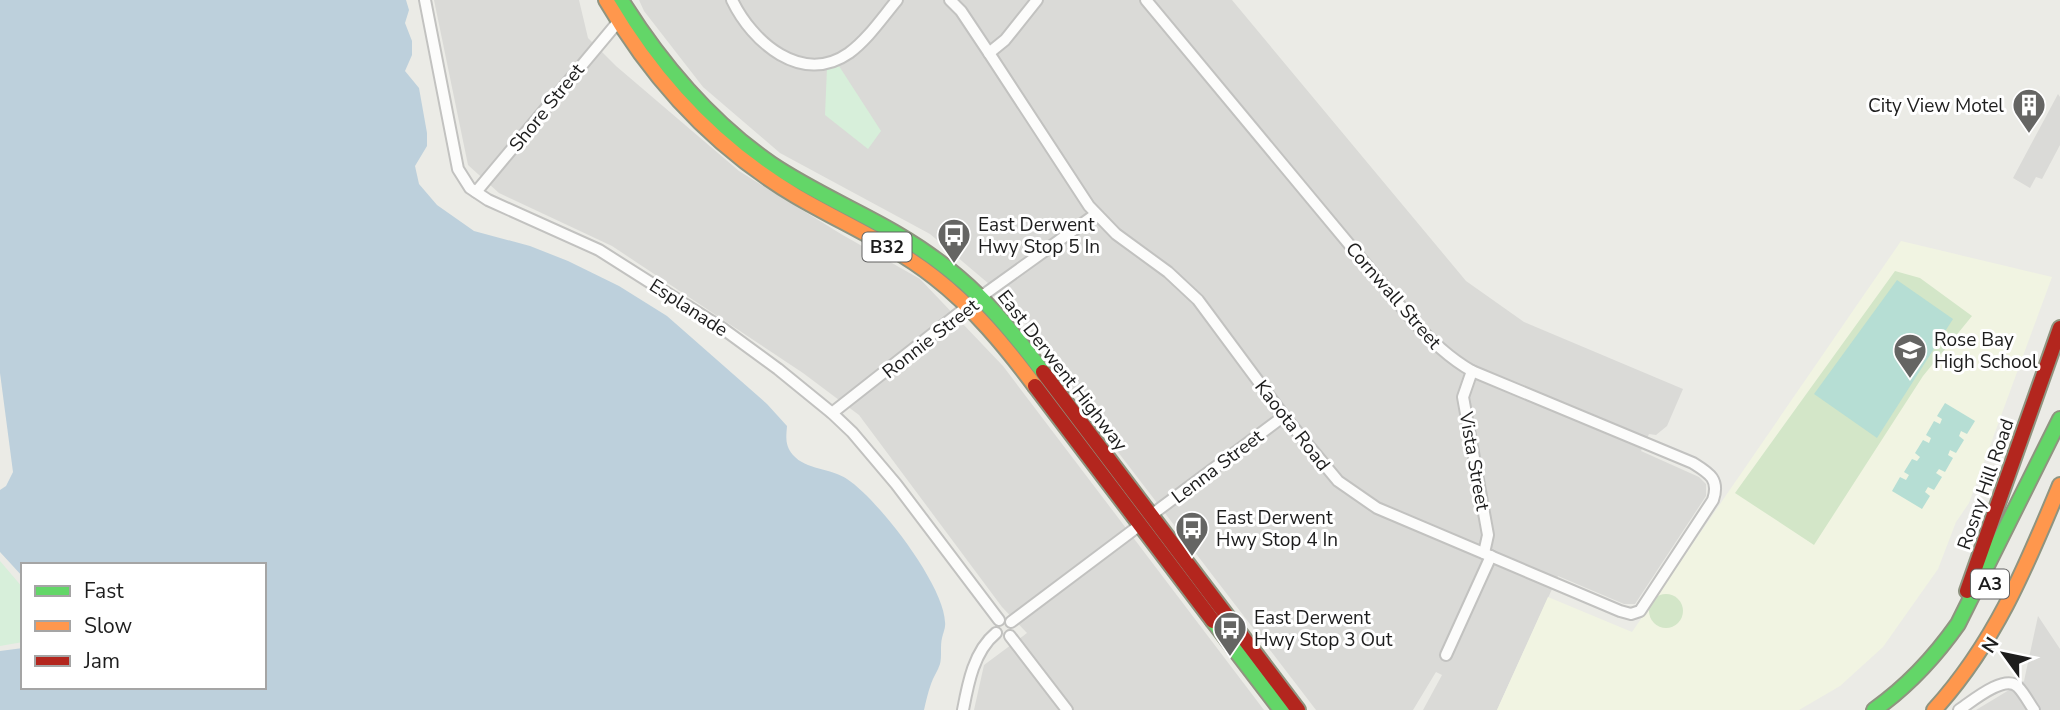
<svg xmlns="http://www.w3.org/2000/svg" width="2060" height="710" font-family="'Nunito Sans',sans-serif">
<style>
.residential{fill:#dadad7}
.education{fill:#f1f4e2}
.grass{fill:#d3e6c8}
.park{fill:#d7efda}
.pitch{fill:#b6ded4}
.water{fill:#bdd0dc}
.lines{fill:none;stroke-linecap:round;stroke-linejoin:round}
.street-casing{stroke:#c2c2c0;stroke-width:14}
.fast-casing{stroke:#8f9480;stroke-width:18}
.slow-casing{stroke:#8f9480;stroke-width:18}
.jam-casing{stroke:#8f9480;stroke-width:18}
.street{stroke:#fcfcfb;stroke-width:10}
.fast{stroke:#63d668;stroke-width:14}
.slow{stroke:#ff974d;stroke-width:14}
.jam{stroke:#b3261e;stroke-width:14}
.labels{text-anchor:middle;stroke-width:6;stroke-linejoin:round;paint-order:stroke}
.shield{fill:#fff;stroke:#616161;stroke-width:2}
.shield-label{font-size:18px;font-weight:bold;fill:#1d1d1d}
.poi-label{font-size:19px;fill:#1d1d1d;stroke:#fff;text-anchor:start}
.street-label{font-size:19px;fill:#1d1d1d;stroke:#fff}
</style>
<rect width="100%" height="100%" fill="#ebebe6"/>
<g class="residential">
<path d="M 434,0 L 579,0 L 588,38 L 616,66 L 739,171 L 841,234 L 920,279 L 1003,366 L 1264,710 L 974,710 L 984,665 L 1027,633 L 1002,607 L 859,415 L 803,373 L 612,246 L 499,193 L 468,165 Z"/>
<path d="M 639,0 L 1232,0 L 1466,281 L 1524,322 L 1683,389 L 1667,426 L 1656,435 L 1649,434 L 1641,451 L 1699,477 L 1706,484 L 1706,496 L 1635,604 L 1624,604 L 1558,576 L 1497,710 L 1423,710 L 1442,675 L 1436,672 L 1413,710 L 1316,710 L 1108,439 L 1008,300 L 930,234 L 780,153 L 703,87 L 644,11 Z"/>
<path d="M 2058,94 L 2060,97 L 2060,145 L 2042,179 L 2036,177 L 2030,188 L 2013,178 Z"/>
<path d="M 2038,616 L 2060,649 L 2060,710 L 1976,710 L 2024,681 Z"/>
</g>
<path class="education" d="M 1901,241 L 2052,277 L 1969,503 L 1956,522 L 1938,569 L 1883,647 L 1840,686 L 1799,710 L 1497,710 L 1548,597 L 1632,632 Z"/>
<g class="grass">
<path d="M 1895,271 L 1920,278 L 1972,316 L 1923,376 L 1814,545 L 1735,493 Z"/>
<circle cx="1666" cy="611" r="17"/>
</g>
<g class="park">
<path d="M 839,66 L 881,131 L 868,149 L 825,115 L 827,68 Z"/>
<path d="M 0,561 L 23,588 L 23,642 L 0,646 Z"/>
</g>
<g class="pitch">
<path d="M 1897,280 L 1953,319 L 1877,438 L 1814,394 Z"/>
<path d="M 1945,403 L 1975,421 L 1967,434 L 1961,431 L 1959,436 L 1964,440 L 1956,453 L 1950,450 L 1948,455 L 1953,458 L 1945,472 L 1939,469 L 1936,473 L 1942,477 L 1934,490 L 1928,487 L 1925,492 L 1930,496 L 1922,509 L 1892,491 L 1900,477 L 1906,480 L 1909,475 L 1904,472 L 1912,459 L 1917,461 L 1920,457 L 1915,453 L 1923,440 L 1929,443 L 1931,438 L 1926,435 L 1934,421 L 1940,424 L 1942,419 L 1937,416 Z"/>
</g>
<path class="water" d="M 0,0 L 406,0 L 409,10 L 405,23 L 412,41 L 412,55 L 405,71 L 419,88 L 427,133 L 427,146 L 415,166 L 419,184 L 437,205 L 474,231 L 530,246 L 568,261 L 619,286 L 667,316 L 767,404 L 787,426 C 786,438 785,446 793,455 C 806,470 831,468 847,479 C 878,499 944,585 945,622 C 946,627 943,633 942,638 C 940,646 942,656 940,664 C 938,671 933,677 931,684 C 928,692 926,701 924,710 L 0,710 L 0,651 L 23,648 L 23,687 L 264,687 L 264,565 L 23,565 L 23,577 L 0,552 L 0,490 L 6,486 L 13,472 L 0,373 Z"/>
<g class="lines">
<defs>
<g id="street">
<path d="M 425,0 L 458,169 L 470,188 L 488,200 L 599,250 L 722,328 L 778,369 L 832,413 L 852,432 L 896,484 L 999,620"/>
<path d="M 732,0 C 752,42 802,86 849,53 C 868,39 882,18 897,0"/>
<path d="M 950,0 L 961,11 L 989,53 L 1089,206 L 1116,234 L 1168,272 L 1198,300 L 1284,416 L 1338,481 L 1377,508 L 1620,611 L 1631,614 L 1640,611 L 1713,500 C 1720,479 1709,473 1693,463 L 1472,371 C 1447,357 1427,337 1408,315 L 1146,0"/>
<path d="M 989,53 L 1005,40 L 1037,0"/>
<path d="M 476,192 L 618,22"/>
<path d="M 1472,371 L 1463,397 L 1488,535 L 1484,553"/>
<path d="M 832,413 L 968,306 L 1096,214"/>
<path d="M 1150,516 L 1284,416"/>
<path d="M 1011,622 L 1140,525"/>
<path d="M 1010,636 L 1067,710"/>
<path d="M 1446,655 L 1491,556"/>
<path d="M 963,710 C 968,683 974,651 996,633"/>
<path d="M 1959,710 C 1971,702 2005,673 2018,687 C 2024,693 2029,703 2034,710"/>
</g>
<g id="fast">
<path d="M 621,0 C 661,64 709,121 771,164 C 811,191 856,210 897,234 C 962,272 999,313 1043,372"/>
<path d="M 1213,621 L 1281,710"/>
<path d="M 1874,710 C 1908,686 1934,658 1958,624 L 2060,419"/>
</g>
<g id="slow">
<path d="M 606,0 C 653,81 715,148 796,196 C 842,223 892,244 934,277 C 974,308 1005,346 1035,386"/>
<path d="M 1934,710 C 1995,643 2026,567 2060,485"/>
</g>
<g id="jam">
<path d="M 1043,372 L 1298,710"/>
<path d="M 1035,386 L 1213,621"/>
<path d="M 1967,591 L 2060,328"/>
</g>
</defs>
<use href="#street" class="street-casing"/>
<use href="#fast" class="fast-casing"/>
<use href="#slow" class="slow-casing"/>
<use href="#jam" class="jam-casing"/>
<use href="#street" class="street"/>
<use href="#fast" class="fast"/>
<use href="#slow" class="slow"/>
<use href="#jam" class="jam"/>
</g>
<defs>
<symbol id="building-pin" viewBox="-11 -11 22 30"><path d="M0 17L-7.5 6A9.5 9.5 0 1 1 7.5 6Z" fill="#656563" stroke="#fff"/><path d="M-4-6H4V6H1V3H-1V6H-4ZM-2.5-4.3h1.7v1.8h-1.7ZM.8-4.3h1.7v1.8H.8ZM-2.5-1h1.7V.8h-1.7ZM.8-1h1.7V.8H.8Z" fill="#fff"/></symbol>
<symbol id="bus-pin" viewBox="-11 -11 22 30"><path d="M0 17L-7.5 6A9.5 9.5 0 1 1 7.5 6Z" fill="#656563" stroke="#fff"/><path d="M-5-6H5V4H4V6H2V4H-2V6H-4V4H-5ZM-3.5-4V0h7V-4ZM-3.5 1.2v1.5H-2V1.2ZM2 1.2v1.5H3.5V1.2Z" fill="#fff"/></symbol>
<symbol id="school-pin" viewBox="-11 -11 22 30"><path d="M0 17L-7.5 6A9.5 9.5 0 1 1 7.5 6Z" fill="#656563" stroke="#fff"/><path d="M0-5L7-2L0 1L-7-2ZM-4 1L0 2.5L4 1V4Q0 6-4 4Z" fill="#fff"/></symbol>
</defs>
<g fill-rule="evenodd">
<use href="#building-pin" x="2010" y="86" width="38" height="52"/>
<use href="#bus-pin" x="935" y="216" width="38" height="52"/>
<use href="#school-pin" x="1891" y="331" width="38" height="52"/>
<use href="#bus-pin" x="1173" y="509" width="38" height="52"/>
<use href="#bus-pin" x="1211" y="609" width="38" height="52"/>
</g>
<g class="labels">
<g class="shield">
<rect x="862.5" y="232.5" width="49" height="29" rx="5"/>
<rect x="1971" y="569.5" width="38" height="29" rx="5"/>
</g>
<g class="shield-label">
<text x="887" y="253">B32</text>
<text x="1990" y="590">A3</text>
</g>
<g class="poi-label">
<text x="2004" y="112" text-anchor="end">City View Motel</text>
<text x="978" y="231">East Derwent<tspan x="978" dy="22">Hwy Stop 5 In</tspan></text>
<text x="1934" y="346">Rose Bay<tspan x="1934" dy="22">High School</tspan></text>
<text x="1216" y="524">East Derwent<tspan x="1216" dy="22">Hwy Stop 4 In</tspan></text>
<text x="1254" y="624">East Derwent<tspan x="1254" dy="22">Hwy Stop 3 Out</tspan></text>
</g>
<g class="street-label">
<text transform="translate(546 107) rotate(-51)" y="7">Shore Street</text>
<text transform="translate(1394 295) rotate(49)" y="7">Cornwall Street</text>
<text transform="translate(689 307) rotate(33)" y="7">Esplanade</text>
<text transform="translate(930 338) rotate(-38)" y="7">Ronnie Street</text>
<text transform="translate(1063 370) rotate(52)" y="7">East Derwent Highway</text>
<text transform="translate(1293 425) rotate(52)" y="7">Kaoota Road</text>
<text transform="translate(1475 461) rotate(80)" y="7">Vista Street</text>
<text transform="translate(1217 466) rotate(-37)" y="7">Lenna Street</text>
<text transform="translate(1985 484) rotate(-71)" y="7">Rosny Hill Road</text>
</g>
</g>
<rect x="21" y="563" width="245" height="126" fill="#ffffff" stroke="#a5a5a5" stroke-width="2"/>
<rect x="35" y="586" width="35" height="10" fill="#63d668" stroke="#a5a5a5" stroke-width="2"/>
<text x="84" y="598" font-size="21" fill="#1d1d1d">Fast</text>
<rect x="35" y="621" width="35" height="10" fill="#ff974d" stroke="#a5a5a5" stroke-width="2"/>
<text x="84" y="633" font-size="21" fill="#1d1d1d">Slow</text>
<rect x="35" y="656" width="35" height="10" fill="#b3261e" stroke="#a5a5a5" stroke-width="2"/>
<text x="84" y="668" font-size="21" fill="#1d1d1d">Jam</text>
<g transform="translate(2004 654) rotate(303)" stroke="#ffffff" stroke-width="5" paint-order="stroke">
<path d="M0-5L12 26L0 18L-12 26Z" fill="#1d1d1d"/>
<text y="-10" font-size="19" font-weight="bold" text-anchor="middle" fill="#1d1d1d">N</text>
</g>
</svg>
